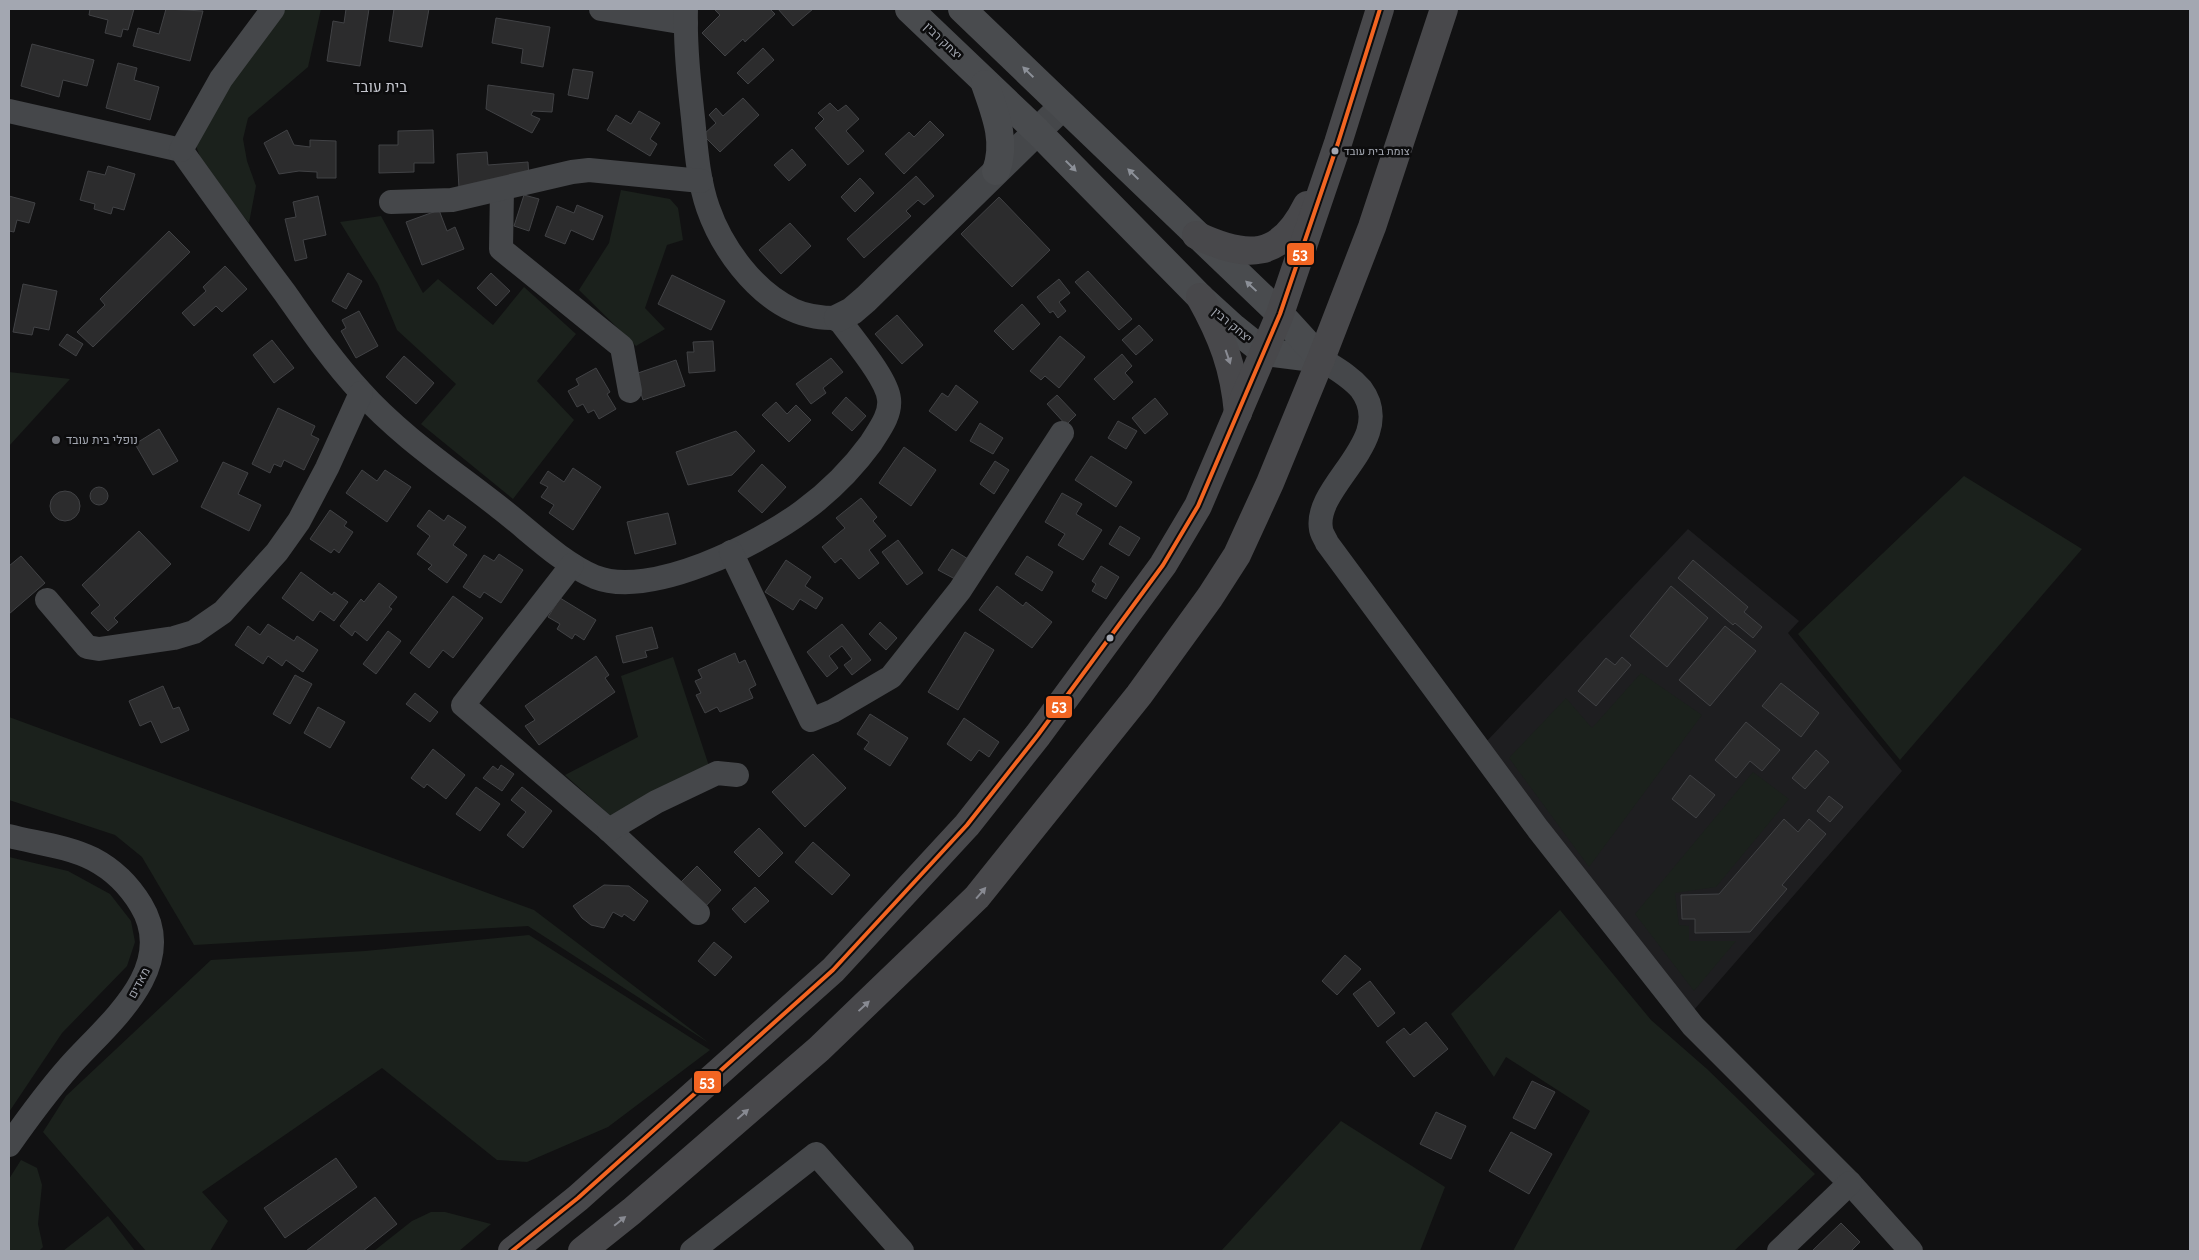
<svg xmlns="http://www.w3.org/2000/svg" width="2199" height="1260" font-family="Raleway,Heebo,sans-serif">
<style>
.built{fill:#1e1e20}
.green{fill:#1b211c}
.building{fill:#2c2c2d;stroke:#414245}
.lines{fill:none;stroke-linecap:round;stroke-linejoin:round}
.minor{stroke:#45474a;stroke-width:24}
.tertiary{stroke:#45474a;stroke-width:28}
.secondary{stroke:#494b4e;stroke-width:28}
.trunk{stroke:#48484b;stroke-width:28}
.bus-1-casing{stroke:#0c0c0d;stroke-width:8}
.bus-1{stroke:#f26522;stroke-width:4}
.oneway{fill:#8c9098}
.oneway2{fill:#888a92}
.bus-dot{fill:#a3a7b1;stroke:#0c0c0d;stroke-width:2}
.poi-dot{fill:#707279;stroke:#0c0c0d;stroke-width:2}
.labels{text-anchor:middle;stroke-width:5;stroke-linejoin:round;paint-order:stroke}
.bus-label{font-size:11px;fill:#a3a7b1;stroke:#0c0c0d;text-anchor:start}
.street-label{font-size:12px;fill:#a3a7b1;stroke:#0c0c0d}
.poi-label{font-size:12px;fill:#a3a7b1;stroke:#0c0c0d;text-anchor:start}
.quarter-label{font-size:15px;fill:#c4c6ce;stroke:#0c0c0d}
.line-badge{stroke:#0c0c0d;stroke-width:2}
.badge-label{font-size:14px;text-anchor:middle;font-weight:bold;fill:#fff}
</style>
<rect width="100%" height="100%" fill="#111112"/>
<path class="built" d="M 1688,529 L 1799,621 L 1788,633 L 1902,771 L 1693,1011 L 1486,742 Z"/>
<g class="green">
<path d="M 282,9 L 321,9 L 308,67 L 248,118 L 243,139 L 247,161 L 256,186 L 249,223 L 204,167 L 196,146 L 204,123 Z"/>
<path d="M 621,190 L 670,199 L 678,208 L 683,240 L 667,245 L 645,308 L 665,329 L 636,346 L 579,290 L 609,243 Z"/>
<path d="M 381,216 L 423,293 L 438,279 L 493,325 L 524,287 L 576,334 L 537,381 L 574,420 L 513,499 L 421,424 L 456,384 L 397,330 L 378,284 L 340,222 Z"/>
<path d="M 9,372 L 70,379 L 9,446 Z"/>
<path d="M 1964,476 L 2082,549 L 1900,760 L 1798,634 Z"/>
<path d="M 673,657 L 709,766 L 614,819 L 565,775 L 638,737 L 621,676 Z"/>
<path d="M 1641,673 L 1702,715 L 1589,867 L 1509,758 L 1566,698 L 1592,728 Z"/>
<path d="M 9,717 L 534,910 L 709,1043 L 528,926 L 194,945 L 142,857 L 115,835 L 9,800 Z"/>
<path d="M 1753,772 L 1789,799 L 1716,887 L 1675,893 L 1679,925 L 1689,926 L 1689,941 L 1736,941 L 1694,991 L 1635,914 Z"/>
<path d="M 9,857 L 68,871 L 110,894 L 131,921 L 135,942 L 127,966 L 62,1033 L 9,1112 Z"/>
<path d="M 1560,910 L 1651,1020 L 1707,1069 L 1815,1174 L 1734,1251 L 1513,1251 L 1590,1111 L 1506,1057 L 1494,1077 L 1451,1014 Z"/>
<path d="M 529,935 L 710,1050 L 608,1127 L 527,1162 L 497,1160 L 382,1068 L 202,1192 L 228,1221 L 210,1251 L 146,1251 L 43,1132 L 66,1096 L 211,960 L 365,951 Z"/>
<path d="M 1341,1121 L 1445,1187 L 1420,1251 L 1221,1251 Z"/>
<path d="M 21,1160 L 37,1168 L 42,1185 L 38,1224 L 43,1247 L 39,1251 L 9,1251 L 9,1179 Z"/>
<path d="M 431,1212 L 445,1212 L 491,1224 L 459,1251 L 374,1251 L 412,1221 Z"/>
<path d="M 108,1216 L 135,1251 L 63,1251 Z"/>
</g>
<g class="building">
<path d="M 90,9 L 134,9 L 128,30 L 123,29 L 121,37 L 105,33 L 108,20 L 89,15 Z"/>
<path d="M 166,9 L 203,11 L 190,61 L 133,46 L 138,28 L 159,34 Z"/>
<path d="M 346,9 L 369,9 L 360,66 L 327,61 L 333,21 L 344,23 Z"/>
<path d="M 394,9 L 429,9 L 422,47 L 389,41 Z"/>
<path d="M 714,9 L 770,9 L 775,14 L 745,42 L 743,39 L 725,56 L 702,33 L 720,15 Z"/>
<path d="M 778,9 L 813,9 L 793,26 Z"/>
<path d="M 496,18 L 550,27 L 543,67 L 521,63 L 523,49 L 492,43 Z"/>
<path d="M 32,44 L 94,60 L 87,86 L 63,80 L 59,97 L 21,86 Z"/>
<path d="M 763,48 L 774,60 L 748,84 L 737,73 Z"/>
<path d="M 118,63 L 137,68 L 134,80 L 159,87 L 150,120 L 106,108 Z"/>
<path d="M 573,69 L 593,72 L 588,99 L 568,95 Z"/>
<path d="M 488,85 L 554,94 L 552,112 L 533,111 L 531,115 L 540,119 L 532,133 L 486,109 Z"/>
<path d="M 743,98 L 759,115 L 720,152 L 703,135 L 716,123 L 709,115 L 716,108 L 723,116 Z"/>
<path d="M 830,103 L 838,111 L 846,105 L 859,119 L 846,131 L 864,151 L 848,165 L 815,128 L 824,119 L 818,113 Z"/>
<path d="M 639,111 L 660,123 L 650,139 L 657,144 L 650,156 L 607,130 L 616,115 L 631,124 Z"/>
<path d="M 930,121 L 944,135 L 904,174 L 885,154 L 909,132 L 914,137 Z"/>
<path d="M 287,130 L 294,145 L 310,147 L 310,140 L 336,141 L 336,178 L 317,178 L 317,172 L 299,171 L 279,174 L 264,143 Z"/>
<path d="M 433,130 L 434,163 L 414,163 L 414,172 L 379,173 L 379,145 L 398,145 L 398,131 Z"/>
<path d="M 792,149 L 806,165 L 789,181 L 774,165 Z"/>
<path d="M 487,152 L 488,165 L 528,162 L 529,179 L 459,188 L 457,154 Z"/>
<path d="M 108,166 L 135,174 L 124,210 L 113,207 L 111,214 L 94,209 L 95,204 L 80,200 L 88,171 L 105,175 Z"/>
<path d="M 916,176 L 934,196 L 924,205 L 918,200 L 906,211 L 911,216 L 864,258 L 847,239 Z"/>
<path d="M 860,178 L 874,193 L 855,212 L 841,197 Z"/>
<path d="M 524,195 L 539,199 L 529,231 L 514,226 Z"/>
<path d="M 9,196 L 35,203 L 29,223 L 17,220 L 14,232 L 9,231 Z"/>
<path d="M 318,196 L 326,235 L 303,240 L 307,258 L 295,261 L 285,219 L 296,217 L 293,202 Z"/>
<path d="M 999,197 L 1050,250 L 1012,287 L 961,234 Z"/>
<path d="M 577,205 L 603,216 L 593,240 L 571,230 L 565,244 L 545,236 L 557,206 L 574,213 Z"/>
<path d="M 439,210 L 447,231 L 455,227 L 464,249 L 422,265 L 406,222 Z"/>
<path d="M 790,223 L 811,246 L 781,274 L 759,250 Z"/>
<path d="M 169,231 L 190,252 L 93,347 L 77,332 L 105,305 L 100,299 Z"/>
<path d="M 225,266 L 247,289 L 222,312 L 216,306 L 194,326 L 182,313 L 206,291 L 203,287 Z"/>
<path d="M 1088,271 L 1132,319 L 1119,330 L 1075,282 Z"/>
<path d="M 348,273 L 362,281 L 346,309 L 332,301 Z"/>
<path d="M 491,273 L 510,291 L 496,306 L 477,288 Z"/>
<path d="M 672,275 L 725,301 L 711,330 L 658,304 Z"/>
<path d="M 1059,279 L 1070,293 L 1059,302 L 1066,311 L 1058,318 L 1053,311 L 1050,313 L 1037,297 Z"/>
<path d="M 23,284 L 57,291 L 49,330 L 34,327 L 32,335 L 13,332 Z"/>
<path d="M 1022,304 L 1040,324 L 1013,350 L 994,331 Z"/>
<path d="M 359,311 L 378,346 L 356,358 L 341,331 L 346,328 L 342,320 Z"/>
<path d="M 897,315 L 923,345 L 902,364 L 875,334 Z"/>
<path d="M 1139,325 L 1153,340 L 1136,355 L 1122,340 Z"/>
<path d="M 67,334 L 83,344 L 76,356 L 59,345 Z"/>
<path d="M 1060,336 L 1085,357 L 1059,388 L 1045,376 L 1041,380 L 1030,371 Z"/>
<path d="M 272,340 L 294,368 L 274,383 L 253,355 Z"/>
<path d="M 713,341 L 715,371 L 689,373 L 687,352 L 694,352 L 693,342 Z"/>
<path d="M 1122,354 L 1132,366 L 1125,373 L 1133,382 L 1114,400 L 1094,379 Z"/>
<path d="M 404,356 L 434,383 L 416,404 L 386,377 Z"/>
<path d="M 831,358 L 843,372 L 823,388 L 826,393 L 811,404 L 796,384 Z"/>
<path d="M 676,360 L 685,386 L 643,400 L 635,374 Z"/>
<path d="M 596,368 L 610,392 L 607,394 L 616,409 L 599,419 L 594,410 L 588,413 L 583,404 L 577,407 L 568,391 L 579,385 L 576,379 Z"/>
<path d="M 956,385 L 978,402 L 956,431 L 929,411 L 942,393 L 948,397 Z"/>
<path d="M 1057,395 L 1076,415 L 1066,425 L 1047,404 Z"/>
<path d="M 846,397 L 866,416 L 852,431 L 832,413 Z"/>
<path d="M 1155,398 L 1168,414 L 1145,434 L 1132,418 Z"/>
<path d="M 776,402 L 787,414 L 796,405 L 811,420 L 789,442 L 762,415 Z"/>
<path d="M 278,408 L 315,426 L 311,435 L 319,439 L 304,470 L 284,460 L 281,467 L 274,464 L 270,473 L 252,464 Z"/>
<path d="M 1118,421 L 1137,431 L 1126,449 L 1108,438 Z"/>
<path d="M 980,423 L 1003,438 L 993,454 L 970,441 Z"/>
<path d="M 159,429 L 178,461 L 153,475 L 135,444 Z"/>
<path d="M 736,431 L 755,451 L 732,475 L 688,485 L 676,452 Z"/>
<path d="M 904,447 L 936,470 L 911,506 L 879,483 Z"/>
<path d="M 1091,456 L 1132,482 L 1116,507 L 1075,480 Z"/>
<path d="M 995,461 L 1009,470 L 994,494 L 980,484 Z"/>
<path d="M 223,462 L 248,473 L 238,494 L 261,505 L 249,531 L 201,507 Z"/>
<path d="M 762,464 L 786,487 L 762,513 L 738,491 Z"/>
<path d="M 573,468 L 601,487 L 573,530 L 549,513 L 554,505 L 541,497 L 548,487 L 540,483 L 548,471 L 564,482 Z"/>
<path d="M 362,470 L 377,481 L 385,470 L 411,487 L 387,522 L 346,493 Z"/>
<circle cx="99" cy="496" r="9"/>
<circle cx="65" cy="506" r="15"/>
<path d="M 1062,493 L 1082,504 L 1076,514 L 1102,530 L 1083,560 L 1058,545 L 1065,534 L 1045,522 Z"/>
<path d="M 861,498 L 877,517 L 873,521 L 886,536 L 869,550 L 879,563 L 859,579 L 841,558 L 835,563 L 822,547 L 845,528 L 836,518 Z"/>
<path d="M 330,510 L 347,522 L 344,526 L 353,532 L 339,553 L 334,549 L 331,553 L 310,539 Z"/>
<path d="M 429,510 L 444,521 L 448,515 L 466,527 L 453,545 L 467,555 L 447,583 L 428,569 L 432,565 L 417,554 L 430,536 L 417,526 Z"/>
<path d="M 668,513 L 676,544 L 635,554 L 627,522 Z"/>
<path d="M 1120,526 L 1140,538 L 1129,556 L 1109,544 Z"/>
<path d="M 139,531 L 171,564 L 114,618 L 118,622 L 108,631 L 91,613 L 100,605 L 82,585 Z"/>
<path d="M 898,540 L 923,573 L 907,585 L 882,552 Z"/>
<path d="M 952,549 L 968,559 L 955,579 L 938,570 Z"/>
<path d="M 499,554 L 523,570 L 501,603 L 484,592 L 480,598 L 463,587 L 484,555 L 494,561 Z"/>
<path d="M 21,556 L 45,583 L 9,614 L 9,566 Z"/>
<path d="M 1027,556 L 1053,572 L 1042,591 L 1015,574 Z"/>
<path d="M 786,560 L 811,577 L 805,586 L 823,598 L 816,609 L 800,599 L 793,610 L 765,592 Z"/>
<path d="M 1693,560 L 1748,607 L 1744,612 L 1762,627 L 1753,638 L 1735,623 L 1733,625 L 1678,578 Z"/>
<path d="M 1101,566 L 1119,577 L 1106,599 L 1092,591 L 1096,584 L 1092,581 Z"/>
<path d="M 301,572 L 332,595 L 334,592 L 348,602 L 334,621 L 320,611 L 313,621 L 282,598 Z"/>
<path d="M 379,583 L 397,597 L 389,607 L 392,609 L 367,641 L 355,631 L 352,636 L 340,626 L 361,599 L 364,602 Z"/>
<path d="M 997,586 L 1023,606 L 1026,602 L 1052,622 L 1032,648 L 979,610 Z"/>
<path d="M 1671,586 L 1708,618 L 1667,667 L 1630,636 Z"/>
<path d="M 453,596 L 483,618 L 453,658 L 443,650 L 429,668 L 410,653 Z"/>
<path d="M 560,598 L 596,620 L 584,640 L 575,634 L 572,639 L 557,629 L 560,624 L 548,617 Z"/>
<path d="M 880,622 L 897,638 L 886,650 L 869,634 Z"/>
<path d="M 268,624 L 294,641 L 297,636 L 318,650 L 303,672 L 286,660 L 282,666 L 268,656 L 263,664 L 235,645 L 248,626 L 260,635 Z"/>
<path d="M 842,624 L 871,660 L 852,675 L 844,665 L 852,659 L 842,646 L 829,656 L 838,668 L 827,677 L 807,652 Z"/>
<path d="M 1725,626 L 1756,651 L 1710,706 L 1679,680 Z"/>
<path d="M 652,627 L 658,648 L 645,651 L 647,657 L 623,663 L 616,636 Z"/>
<path d="M 388,631 L 401,641 L 376,674 L 363,664 Z"/>
<path d="M 965,632 L 994,650 L 958,710 L 928,692 Z"/>
<path d="M 735,653 L 739,663 L 745,660 L 756,685 L 749,689 L 753,698 L 720,712 L 717,707 L 705,713 L 696,695 L 701,693 L 695,681 L 702,678 L 698,670 Z"/>
<path d="M 596,656 L 609,675 L 605,678 L 615,692 L 539,745 L 525,726 L 535,720 L 525,706 Z"/>
<path d="M 1622,657 L 1631,665 L 1596,706 L 1578,691 L 1606,658 L 1615,665 Z"/>
<path d="M 295,675 L 312,684 L 290,724 L 273,714 Z"/>
<path d="M 1781,683 L 1819,713 L 1801,737 L 1762,706 Z"/>
<path d="M 163,686 L 173,709 L 179,707 L 189,730 L 161,743 L 151,721 L 140,726 L 129,701 Z"/>
<path d="M 415,693 L 438,712 L 430,722 L 406,704 Z"/>
<path d="M 318,707 L 345,722 L 330,748 L 304,733 Z"/>
<path d="M 870,714 L 908,738 L 890,766 L 864,749 L 869,742 L 857,734 Z"/>
<path d="M 964,718 L 999,742 L 989,757 L 979,750 L 971,761 L 947,744 Z"/>
<path d="M 1746,722 L 1780,750 L 1762,771 L 1750,761 L 1736,778 L 1715,760 Z"/>
<path d="M 433,749 L 465,775 L 446,799 L 427,784 L 424,788 L 411,778 Z"/>
<path d="M 1816,750 L 1829,762 L 1805,789 L 1792,778 Z"/>
<path d="M 813,754 L 846,788 L 805,827 L 772,792 Z"/>
<path d="M 501,765 L 514,774 L 502,791 L 483,778 L 493,766 L 498,770 Z"/>
<path d="M 1690,775 L 1715,795 L 1696,818 L 1672,799 Z"/>
<path d="M 476,787 L 500,804 L 480,831 L 456,814 Z"/>
<path d="M 522,787 L 552,811 L 523,848 L 507,835 L 526,812 L 511,800 Z"/>
<path d="M 1829,796 L 1843,807 L 1830,822 L 1817,811 Z"/>
<path d="M 1784,819 L 1798,832 L 1809,819 L 1826,834 L 1782,885 L 1787,889 L 1750,932 L 1695,933 L 1695,919 L 1682,919 L 1681,895 L 1719,894 Z"/>
<path d="M 759,828 L 783,853 L 759,877 L 734,852 Z"/>
<path d="M 813,842 L 850,875 L 832,895 L 795,862 Z"/>
<path d="M 697,866 L 721,890 L 703,909 L 679,884 Z"/>
<path d="M 604,885 L 629,886 L 648,901 L 634,921 L 624,914 L 622,917 L 613,912 L 604,928 L 591,925 L 582,918 L 573,906 Z"/>
<path d="M 755,887 L 769,901 L 745,923 L 732,909 Z"/>
<path d="M 714,942 L 732,957 L 715,976 L 698,961 Z"/>
<path d="M 1345,955 L 1361,969 L 1337,995 L 1322,981 Z"/>
<path d="M 1370,981 L 1395,1013 L 1378,1027 L 1353,994 Z"/>
<path d="M 1426,1022 L 1448,1049 L 1414,1077 L 1386,1042 L 1404,1028 L 1410,1035 Z"/>
<path d="M 1532,1081 L 1555,1092 L 1535,1129 L 1513,1118 Z"/>
<path d="M 1436,1112 L 1466,1126 L 1451,1159 L 1420,1144 Z"/>
<path d="M 1511,1132 L 1552,1154 L 1529,1194 L 1489,1171 Z"/>
<path d="M 336,1158 L 357,1187 L 285,1238 L 264,1208 Z"/>
<path d="M 375,1197 L 397,1224 L 363,1251 L 306,1251 Z"/>
<path d="M 1841,1223 L 1860,1242 L 1851,1251 L 1812,1251 Z"/>
</g>
<g class="lines">
<g class="minor">
<path d="M 601,9 L 686,23"/>
<path d="M 9,111 L 181,150 C 215,198 250,246 285,293 C 309,327 332,361 360,391 C 400,436 453,471 500,508 C 530,531 560,562 595,577 C 650,599 759,544 803,511 C 829,492 852,469 871,443 C 879,430 891,415 889,399 C 887,378 851,337 838,318 C 822,318 808,317 793,310 C 754,292 722,248 708,208 C 698,179 696,148 693,118 C 689,82 685,46 686,9"/>
<path d="M 181,150 L 221,79 L 273,9"/>
<path d="M 502,189 L 501,249 L 622,347 L 630,391"/>
<path d="M 391,202 L 452,200 L 572,172 L 589,170 L 701,181"/>
<path d="M 1321,359 C 1335,368 1350,376 1361,389 C 1399,440 1313,485 1321,529 C 1321,533 1325,538 1327,543 L 1538,829 L 1693,1026 L 1850,1183 L 1911,1251"/>
<path d="M 731,552 L 811,720 L 833,711 L 891,677 L 960,590 L 1062,433"/>
<path d="M 572,565 L 463,705 L 609,830 L 698,913"/>
<path d="M 47,600 L 87,647 L 99,649 L 174,638 L 194,632 L 223,612 L 277,552 L 299,521 L 327,468 L 361,393"/>
<path d="M 609,830 L 656,802 L 717,773 L 737,775"/>
<path d="M 9,836 C 36,843 67,846 93,859 C 114,870 129,885 141,905 C 180,969 106,1025 69,1067 C 47,1092 28,1118 9,1145"/>
<path d="M 692,1251 L 816,1154 L 902,1251"/>
<path d="M 1779,1251 L 1850,1183"/>
</g>
<path class="tertiary" d="M 838,318 L 852,311 L 866,299 L 1063,106"/>
<g class="secondary">
<path d="M 909,9 L 1037,131 L 1200,297 L 1234,328 L 1264,352 L 1321,359"/>
<path d="M 962,9 L 1280,314 L 1321,359"/>
<path d="M 985,84 C 995,113 1007,141 996,171"/>
</g>
<g class="trunk">
<path d="M 1196,235 C 1247,259 1280,260 1307,205"/>
<path d="M 1200,297 C 1222,336 1234,368 1238,413"/>
<path d="M 512,1251 L 578,1198 L 833,970 L 967,825 L 1038,735 L 1163,565 L 1198,506 L 1280,314 L 1338,143 L 1380,9"/>
<path d="M 582,1251 L 632,1211 L 819,1049 L 977,897 L 1139,695 L 1210,597 L 1237,555 L 1270,483 L 1321,359 L 1372,227 L 1444,9"/>
</g>
<defs>
<path id="bus-1" d="M 512,1251 L 578,1198 L 833,970 L 967,825 L 1038,735 L 1163,565 L 1198,506 L 1280,314 L 1338,143 L 1380,9"/>
</defs>
<use href="#bus-1" class="bus-1-casing"/>
<use href="#bus-1" class="bus-1"/>
</g>
<defs><path id="oneway-solid" d="M-6-.8H1V-3.2L6.5 0L1 3.2V.8H-6Z" transform="scale(1.25)"/></defs>
<g class="oneway">
<use href="#oneway-solid" transform="translate(1028 72) rotate(-136)"/>
<use href="#oneway-solid" transform="translate(1071 166) rotate(45)"/>
<use href="#oneway-solid" transform="translate(1133 174) rotate(-136)"/>
<use href="#oneway-solid" transform="translate(1251 286) rotate(-137)"/>
</g>
<g class="oneway2">
<use href="#oneway-solid" transform="translate(1228 357) rotate(71)"/>
<use href="#oneway-solid" transform="translate(981 893) rotate(-49)"/>
<use href="#oneway-solid" transform="translate(864 1006) rotate(-43)"/>
<use href="#oneway-solid" transform="translate(743 1114) rotate(-41)"/>
<use href="#oneway-solid" transform="translate(620 1221) rotate(-39)"/>
</g>
<g class="bus-dot">
<circle cx="1335" cy="151" r="4.5"/>
<circle cx="1110" cy="638" r="4.5"/>
</g>
<circle class="poi-dot" cx="56" cy="440" r="5"/>
<g class="labels">
<g class="bus-label">
<text x="1344" y="155">צומת בית עובד</text>
</g>
<g class="street-label">
<text transform="translate(943 41) rotate(44)" y="4">יצחק רבין</text>
<text transform="translate(1232 325) rotate(40)" y="4">יצחק רבין</text>
<text transform="translate(139 983) rotate(-62)" y="4">מאדים</text>
</g>
<g class="poi-label">
<text x="66" y="444">נופלי בית עובד</text>
</g>
<g class="quarter-label">
<text x="380" y="92">בית עובד</text>
</g>
</g>
<g class="line-badge">
<rect x="1286" y="242" width="29" height="24" rx="5" fill="#f26522"/>
<rect x="1045" y="695" width="28" height="24" rx="5" fill="#f26522"/>
<rect x="693" y="1070" width="29" height="24" rx="5" fill="#f26522"/>
</g>
<g class="badge-label">
<text x="1300" y="259">53</text>
<text x="1059" y="711">53</text>
<text x="707" y="1087">53</text>
</g>
<rect width="2199" height="1260" fill="none" stroke="#a3a7b1" stroke-width="20"/>
</svg>
